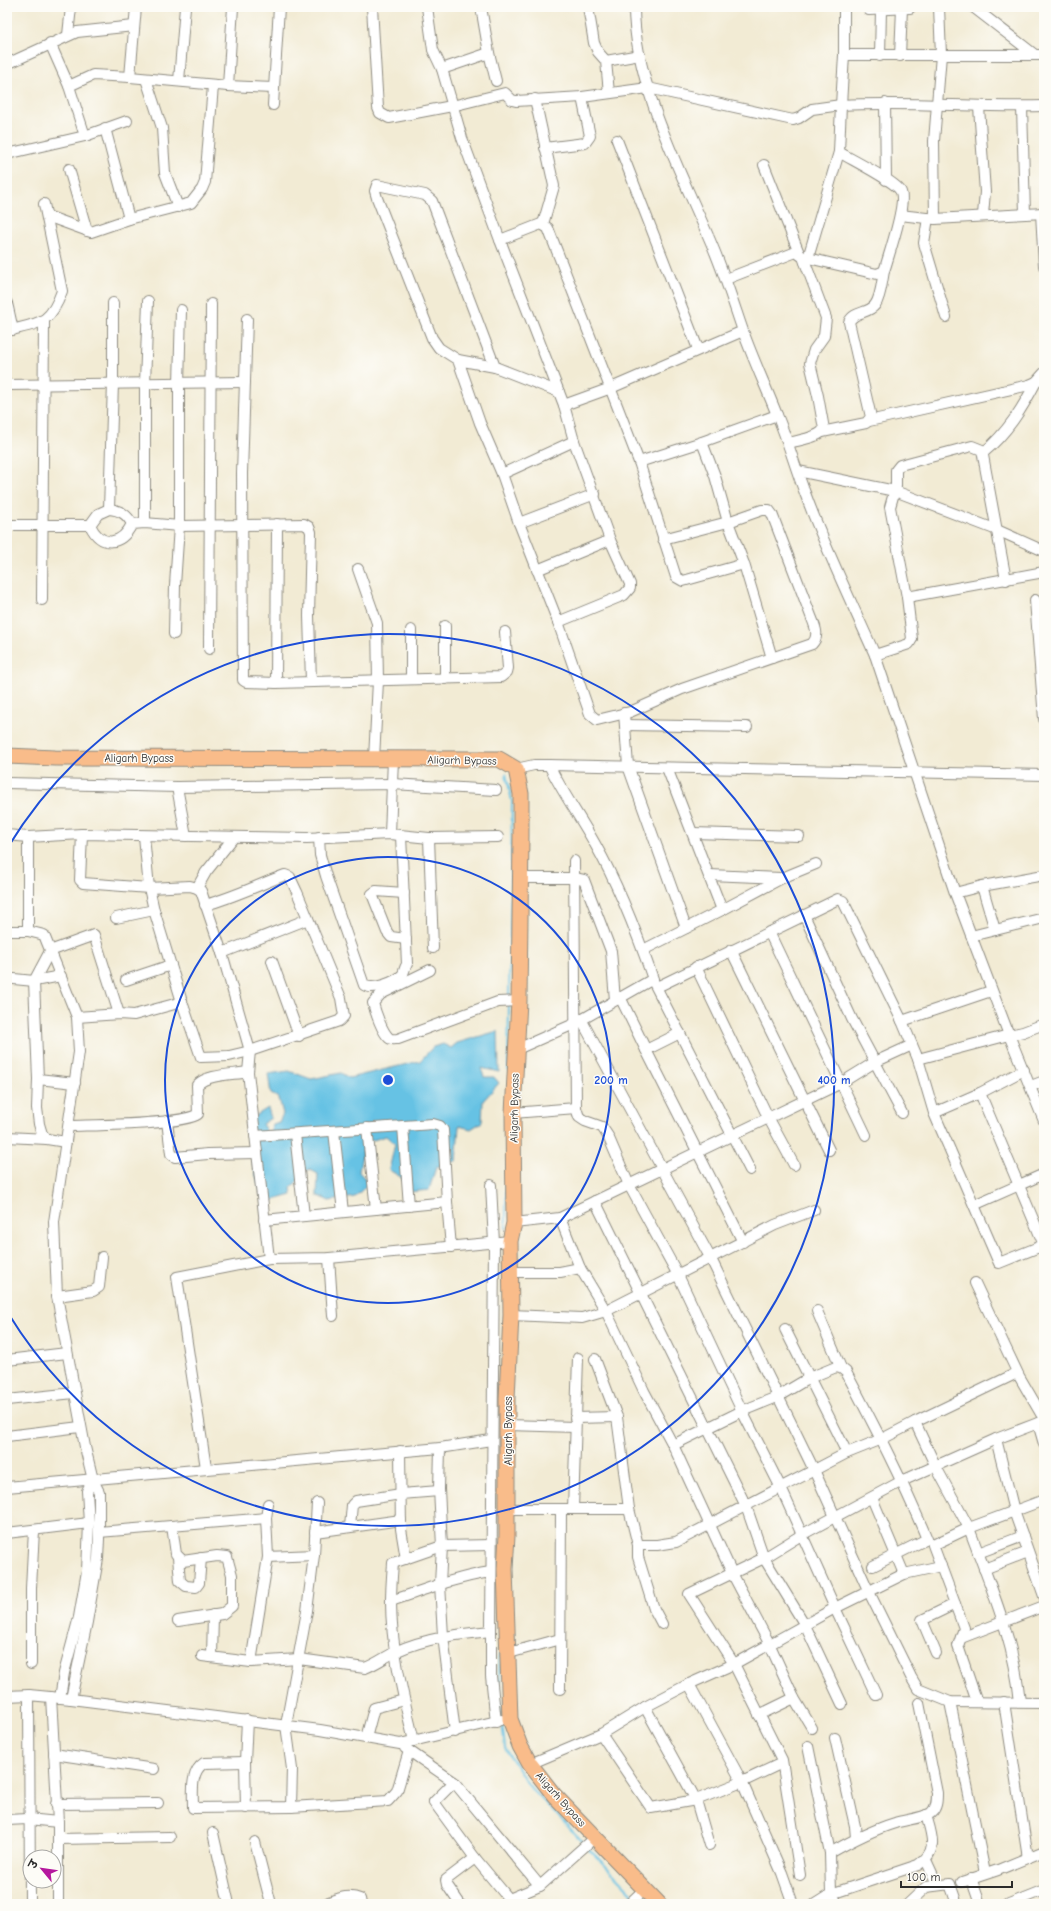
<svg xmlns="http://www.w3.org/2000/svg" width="1051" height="1911" font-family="'Comic Neue','Playpen Sans Deva',sans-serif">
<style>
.water{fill:#66c2e4;stroke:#487688}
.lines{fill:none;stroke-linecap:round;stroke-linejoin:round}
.stream{stroke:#66c2e4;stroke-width:2}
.minor-casing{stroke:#8e8b80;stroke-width:12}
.highway-casing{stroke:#8e8b80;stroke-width:17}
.minor{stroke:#fff;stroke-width:10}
.highway{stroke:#f9bc8a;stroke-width:15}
.ring{fill:none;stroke:#1d4ed8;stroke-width:2}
.labels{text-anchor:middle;stroke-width:3;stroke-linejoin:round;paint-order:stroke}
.street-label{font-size:11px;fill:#2b2b2b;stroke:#fdfcf7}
.centre{fill:#1d4ed8;stroke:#fdfcf7;stroke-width:2}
.ring-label{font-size:12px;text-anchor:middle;font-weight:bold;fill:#1d4ed8;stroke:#fdfcf7;stroke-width:3;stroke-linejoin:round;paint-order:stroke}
</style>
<rect width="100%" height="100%" fill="#fdfcf7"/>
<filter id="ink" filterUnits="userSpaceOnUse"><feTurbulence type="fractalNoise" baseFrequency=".025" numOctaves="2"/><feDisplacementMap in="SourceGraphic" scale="8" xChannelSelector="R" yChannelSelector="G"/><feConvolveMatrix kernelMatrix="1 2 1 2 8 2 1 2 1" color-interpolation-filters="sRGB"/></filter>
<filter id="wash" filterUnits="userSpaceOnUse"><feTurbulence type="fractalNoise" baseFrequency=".012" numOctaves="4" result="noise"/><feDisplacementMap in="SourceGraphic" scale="16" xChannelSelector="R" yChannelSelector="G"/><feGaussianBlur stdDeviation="0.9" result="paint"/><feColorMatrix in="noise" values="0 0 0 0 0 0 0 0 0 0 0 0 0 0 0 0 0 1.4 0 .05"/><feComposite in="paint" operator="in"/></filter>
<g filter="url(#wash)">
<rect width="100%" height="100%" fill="#f2ebd4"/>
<path class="water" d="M 498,1031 L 499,1072 L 481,1068 L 484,1077 L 494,1077 L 499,1083 L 483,1101 L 482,1122 L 471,1129 L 459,1126 L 456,1161 L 436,1167 L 429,1190 L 409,1192 L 401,1177 L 389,1170 L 395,1144 L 386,1136 L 364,1143 L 359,1172 L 369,1183 L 355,1197 L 329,1201 L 317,1195 L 318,1174 L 309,1169 L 291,1188 L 292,1195 L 270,1201 L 262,1197 L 252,1161 L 253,1140 L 247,1121 L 268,1108 L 271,1118 L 262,1124 L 269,1135 L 273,1124 L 279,1122 L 283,1114 L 279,1098 L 271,1094 L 268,1074 L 289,1071 L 311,1079 L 341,1073 L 349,1078 L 420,1061 L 433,1047 L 443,1044 L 451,1048 L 457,1043 Z"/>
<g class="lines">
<g class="stream">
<path d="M 506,774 L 512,801 L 509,998"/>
<path d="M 508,1070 L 509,1005"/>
<path d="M 506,1228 L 506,1189"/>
<path d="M 500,1635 L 499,1697 L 501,1716"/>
<path d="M 502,1723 L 505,1748 L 529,1786 L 584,1843"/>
<path d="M 588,1848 L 634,1895"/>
<path d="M 638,1899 L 643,1904"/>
</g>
</g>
</g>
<g filter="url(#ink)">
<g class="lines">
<defs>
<g id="minor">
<path d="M 372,7 L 378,108 L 380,113 L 389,118 L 452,106 L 505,93 L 512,100 L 516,101 L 582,97 L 648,88 L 793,120 L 799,118 L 812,109 L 841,105 L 839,152 L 808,258 L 805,262"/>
<path d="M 427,7 L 433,50 L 442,69 L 462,138 L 500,240"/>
<path d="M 481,7 L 489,53 L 496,81"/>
<path d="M 588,7 L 594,43 L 598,52 L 606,61 L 609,93"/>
<path d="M 634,7 C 634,84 682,174 712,245 C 724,273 733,302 743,331 C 753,359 766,387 777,415"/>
<path d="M 844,7 L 844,55 L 841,105 C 909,101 976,108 1044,106"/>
<path d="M 973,7 L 1035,55"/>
<path d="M 869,10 L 910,8"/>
<path d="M 68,35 L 71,7"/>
<path d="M 50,43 L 69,86 L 85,136"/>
<path d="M 844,55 L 1044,55"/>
<path d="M 880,56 L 881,9"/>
<path d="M 900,56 L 902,8"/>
<path d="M 606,61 L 640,55"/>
<path d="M 7,64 L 77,32 L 134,26"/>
<path d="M 442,69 L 489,53"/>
<path d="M 130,77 L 136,7"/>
<path d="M 146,79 L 162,128 L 165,173 L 178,207"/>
<path d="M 179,81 L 185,7"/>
<path d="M 69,86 L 93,75 L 130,77 L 228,86 L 233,7"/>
<path d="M 228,86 L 274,88"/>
<path d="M 535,99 L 554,186 L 543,224"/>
<path d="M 885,103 L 886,180"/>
<path d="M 273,105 L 279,7"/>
<path d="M 979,107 L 985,192 L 983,215"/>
<path d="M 1022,107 L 1025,214"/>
<path d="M 105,128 L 129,219"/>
<path d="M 617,140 L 698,349"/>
<path d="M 545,148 L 585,143 L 590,136 L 582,97"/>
<path d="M 7,154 L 85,136 L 127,121"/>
<path d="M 764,165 L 799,253"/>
<path d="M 69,169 L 87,231"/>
<path d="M 1041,213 L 1044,266"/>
<path d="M 900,215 L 935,219 L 1044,213"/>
<path d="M 47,216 L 91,232 L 129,219 L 191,203 L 202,189 L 205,182 L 213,86"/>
<path d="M 928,218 L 924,243 L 946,317"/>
<path d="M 935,219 L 934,141 L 941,55 L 939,7"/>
<path d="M 808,258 L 877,274 L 884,271 L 886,265 C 890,251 906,204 901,192 C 897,182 850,159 839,152"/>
<path d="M 726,279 L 796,252 L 803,257 L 826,318 L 824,336 L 814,350 L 810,363 L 818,396 L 824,429 C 819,438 799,440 789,443"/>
<path d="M 7,303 L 13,330"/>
<path d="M 247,319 L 242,473 L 243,680 L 246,682 L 276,683 L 501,677 L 507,672 L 508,668 L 505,632"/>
<path d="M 7,331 C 39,323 50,325 62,291 L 44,204"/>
<path d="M 458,360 L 439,348 L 432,338 L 377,198 L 375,191 L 377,185 L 425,195 L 432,201 L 495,367"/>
<path d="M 7,385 L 245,382"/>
<path d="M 559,392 L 495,367 L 458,360 L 480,423 L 502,474 L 519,523 L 558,622 L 590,714 L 597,720 L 630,712 L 682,689 L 812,644 C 820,636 815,626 811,616 L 772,514 L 769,510 L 762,510 L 728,522 L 663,539"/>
<path d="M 564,405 L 611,388 L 743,331"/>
<path d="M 869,421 L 1029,385 L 1036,382 L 1044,373"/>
<path d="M 822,432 L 866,423 L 871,417 L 849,322 C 854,311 868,314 875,305 C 881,297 882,281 884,271"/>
<path d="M 702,442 L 715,476 L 728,522 L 744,564 L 772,658"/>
<path d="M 983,453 C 1007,433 1022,409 1036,382"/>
<path d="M 798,471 L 895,491 L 997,530 L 1044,551"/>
<path d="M 502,474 L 574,441"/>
<path d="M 109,509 L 113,383 L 113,303"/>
<path d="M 109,509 C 120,510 127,514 132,524 C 121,546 101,548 90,525 L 98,514 Z"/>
<path d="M 145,523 L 145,384 L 148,301"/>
<path d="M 519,523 L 595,494"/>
<path d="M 132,524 L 145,523 L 179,526 L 304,524 L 309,527 L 311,532 L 309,616 L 311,682"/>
<path d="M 7,525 L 90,525"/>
<path d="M 744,564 L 683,581 L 676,577 L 639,462 L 702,442 L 777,415 C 788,441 795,467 805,493 C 825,548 851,601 875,655"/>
<path d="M 358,569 L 377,623 L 378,681 L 374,759"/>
<path d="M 537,570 L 610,540"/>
<path d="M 1006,580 L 982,450 L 972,446 L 900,465 L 896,470 L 896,486 L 890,507 L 907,597 L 912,639 L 909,644 L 875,655 L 955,893 L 1009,1035 L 1044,1121"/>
<path d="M 907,597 L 1044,572"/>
<path d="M 42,600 L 44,322"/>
<path d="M 1035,600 L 1044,719"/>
<path d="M 558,622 L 624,595 L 630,588 L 630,584 L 610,540 L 574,441 L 564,405 L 500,240 L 541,224 L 548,228 L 639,462"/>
<path d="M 445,626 L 445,679"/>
<path d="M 411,630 L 411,679"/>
<path d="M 174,634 L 175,585 L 179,526 L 179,384 L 181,310"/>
<path d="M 209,649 L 211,304"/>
<path d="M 276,683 L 277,524"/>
<path d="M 624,713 L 628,766 L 686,928"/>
<path d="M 625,725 L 747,727"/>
<path d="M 667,768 L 722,910 L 782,878 L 816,864"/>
<path d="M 516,769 L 534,765 L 549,765 L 1044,775"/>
<path d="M 7,783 L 177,787 L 392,784 L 496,790"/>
<path d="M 177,787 L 186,836"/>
<path d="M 693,833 L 799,836"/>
<path d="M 82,834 L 80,880 L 83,883 L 149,888 L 190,886 L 197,888 L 201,891 L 222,953 L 250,1051 L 248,1072 L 269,1259"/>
<path d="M 390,834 L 393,759"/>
<path d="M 7,835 L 28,837 L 82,834 L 307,838 L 390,834 L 429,838 L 498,837"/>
<path d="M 144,836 L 149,888 L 154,910 L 182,1002 L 201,1057 L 229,1056 L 250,1051 L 339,1021 L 344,1016 L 341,998 L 297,892 L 290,877 L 285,875 C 258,885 232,898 205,905"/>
<path d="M 28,837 L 28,931 L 44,935 L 77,1017 L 119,1014 L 134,1015 L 182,1002"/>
<path d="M 319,837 L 320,855 L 326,876 L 364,985 C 373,991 396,982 403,974 C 404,971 405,967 407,964 L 401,836"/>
<path d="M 429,838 L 433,948"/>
<path d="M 574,861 L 576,1108 L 579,1117 L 585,1121 L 602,1127 L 608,1136 L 629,1185 L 678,1275 L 742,1411 L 781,1488 L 835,1608 L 876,1695"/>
<path d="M 709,875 L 781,878"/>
<path d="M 520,878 L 574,878 L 584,880 L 611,951 L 615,1000"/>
<path d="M 982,886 L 995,930"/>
<path d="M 197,888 L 206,872 L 234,837"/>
<path d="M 404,893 L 376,891 L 372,894 L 387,932 L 391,937 L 406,939"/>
<path d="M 955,893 L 982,886 L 1044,875"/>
<path d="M 804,915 L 852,1019 L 902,1113"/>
<path d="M 116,918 L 154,910"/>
<path d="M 7,931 L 28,931"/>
<path d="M 769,932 L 866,1135"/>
<path d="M 971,936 L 1044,918"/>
<path d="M 643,950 L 722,910"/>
<path d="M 731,950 L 829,1150"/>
<path d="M 222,953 L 308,919"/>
<path d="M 272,961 L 299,1036"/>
<path d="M 696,967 L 768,1117 L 794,1165"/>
<path d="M 430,970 L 381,994 L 373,1003 C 375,1011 382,1032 389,1038 C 391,1040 395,1039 398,1039 L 498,1002 L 519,1001"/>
<path d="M 14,979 L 34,981 L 61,976"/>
<path d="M 126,980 L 171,965"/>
<path d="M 653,981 L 750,1170"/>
<path d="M 657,987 L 838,899 L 843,901 L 902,1021 L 991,991"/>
<path d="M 620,997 L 646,1050 L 680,1033"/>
<path d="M 581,1019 L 711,1259 L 814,1470 L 869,1592 L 911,1677 L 918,1689 L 950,1702 L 1044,1703"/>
<path d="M 902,1021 L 918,1059 L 934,1113 L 999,1263 L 1044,1245"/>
<path d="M 515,1050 L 574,1024 L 653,979 C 637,933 619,886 595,844 C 580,817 562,792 549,765"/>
<path d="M 646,1050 L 743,1242"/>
<path d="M 918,1059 L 1009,1035 L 1023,1032 L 1044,1024"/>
<path d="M 1024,1070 L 980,1093 L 1044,1245"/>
<path d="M 38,1079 L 75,1083"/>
<path d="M 1031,1086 L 1044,1081"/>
<path d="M 513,1113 L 576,1108"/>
<path d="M 934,1113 L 980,1093"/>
<path d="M 167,1121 L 171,1154 L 175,1157 L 208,1154 L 257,1153"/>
<path d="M 69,1126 C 94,1125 182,1125 198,1114 L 197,1085 C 208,1074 232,1075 248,1072"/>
<path d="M 403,1126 L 409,1206"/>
<path d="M 367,1128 L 376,1209"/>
<path d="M 334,1131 L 343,1212"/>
<path d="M 295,1134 L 304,1216"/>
<path d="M 255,1136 L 433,1124 L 440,1126 L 443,1130 L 447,1202 L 264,1220"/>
<path d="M 7,1137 L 47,1139"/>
<path d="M 66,1142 L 47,1139 L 42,1134 L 39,1124 L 37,1108 L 38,1079 L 34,981 L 50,951 L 94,935 L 119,1014"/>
<path d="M 491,1185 L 494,1243 L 491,1631 L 491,1676 L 496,1722"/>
<path d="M 595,1201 L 746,1506 L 764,1558 L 805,1625 L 842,1704"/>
<path d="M 447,1202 L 451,1247"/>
<path d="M 974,1205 L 1044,1174"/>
<path d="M 560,1218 L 580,1268 L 606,1311 L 644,1391 L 673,1445 L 732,1573 L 769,1643 L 794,1698 L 812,1728"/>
<path d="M 514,1223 L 560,1218 L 841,1083 L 875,1062 L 912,1045"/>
<path d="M 329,1258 L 333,1316"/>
<path d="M 510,1272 L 560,1272 L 580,1268"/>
<path d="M 975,1283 L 1019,1376 L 1044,1419"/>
<path d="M 57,1296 L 93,1291 L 99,1287 L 102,1257"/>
<path d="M 817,1311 L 841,1368"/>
<path d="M 511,1315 L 582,1318 L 606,1311 L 775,1225 L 814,1210"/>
<path d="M 785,1329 L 847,1453"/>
<path d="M 595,1359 L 617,1417 L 629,1509 L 638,1545 L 638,1557 L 654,1609 L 662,1624"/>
<path d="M 7,1360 L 67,1353"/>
<path d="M 7,1400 L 74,1393"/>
<path d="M 575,1418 L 617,1417"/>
<path d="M 1038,1423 L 1044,1444"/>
<path d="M 508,1425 L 575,1427"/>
<path d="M 7,1436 L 80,1427"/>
<path d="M 996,1439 L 1014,1511 L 1044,1596"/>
<path d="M 673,1445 L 742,1411 L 777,1397 L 809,1378 L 836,1367 L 841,1368 L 846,1372 C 875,1427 903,1481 927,1539 L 873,1566"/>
<path d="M 440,1448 L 439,1489 L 442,1546 L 440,1584 L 443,1636 L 455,1732"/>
<path d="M 400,1451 L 401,1529 L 406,1559"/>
<path d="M 206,1468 L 177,1277 L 269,1259 L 329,1258 L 510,1241"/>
<path d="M 7,1487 L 440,1448 L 491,1440"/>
<path d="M 872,1498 L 904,1574"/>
<path d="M 507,1509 L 629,1509"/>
<path d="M 573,1509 L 578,1358"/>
<path d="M 172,1526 L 176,1554 L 183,1561 L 217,1556 L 227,1557 L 232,1575 L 232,1606 L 222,1614 L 178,1621"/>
<path d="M 350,1527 L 352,1505 L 356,1501 L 401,1494 L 439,1491"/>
<path d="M 99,1532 L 266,1518"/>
<path d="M 315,1532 L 401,1520"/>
<path d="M 7,1533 L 89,1523"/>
<path d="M 638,1545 L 657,1545 L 676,1542 L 847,1453 L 882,1439 L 915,1422"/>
<path d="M 978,1553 L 1023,1536"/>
<path d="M 178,1557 L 180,1581 L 186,1586 L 196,1587 L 199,1583 L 201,1558"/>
<path d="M 268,1557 L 314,1555"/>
<path d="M 984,1569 L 1028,1552"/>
<path d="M 391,1601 C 424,1590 457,1577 491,1572"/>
<path d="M 961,1638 L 1044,1606"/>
<path d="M 509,1653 L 560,1639"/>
<path d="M 936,1653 L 922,1620 L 955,1604"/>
<path d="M 202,1656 L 251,1662 L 299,1659 L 365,1668 C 376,1664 385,1657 395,1652 C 425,1638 459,1634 491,1631"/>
<path d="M 212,1657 L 213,1615"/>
<path d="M 251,1662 L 268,1557 L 266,1518 L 268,1504"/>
<path d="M 31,1664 L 31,1588 L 34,1530"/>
<path d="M 689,1684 L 742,1782 L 782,1873 L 793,1904"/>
<path d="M 560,1689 L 561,1509"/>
<path d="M 29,1695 L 30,1904"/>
<path d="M 7,1696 L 29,1695 L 71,1699 L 320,1730 L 400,1744 L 501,1720"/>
<path d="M 51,1697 L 58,1822 L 58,1904"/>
<path d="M 60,1698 L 64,1673 L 79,1617 L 87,1571 L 89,1523 L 87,1491 L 93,1480"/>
<path d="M 71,1699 L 87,1622 L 98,1559 L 99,1539 L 99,1492 L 93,1480 L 85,1447 L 57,1296 L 54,1222 L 79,1052 L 77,1017"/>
<path d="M 950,1702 L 985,1873"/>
<path d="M 977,1702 L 958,1646 L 964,1628 L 933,1545 L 969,1528 L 936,1467 L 915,1422 L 1017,1373"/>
<path d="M 1004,1702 L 1028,1858"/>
<path d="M 1020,1702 C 1014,1639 991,1588 969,1528 L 1044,1500"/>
<path d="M 645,1707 L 696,1800 L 709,1845"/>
<path d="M 759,1715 L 794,1698"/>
<path d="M 601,1734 L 651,1808 L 696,1800 L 742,1782 L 782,1763"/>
<path d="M 366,1738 L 374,1708 L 404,1700"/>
<path d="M 835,1738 L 855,1826 L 856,1838"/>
<path d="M 414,1741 C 403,1695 391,1648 391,1601 C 391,1588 392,1576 393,1563 L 442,1546 L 491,1545"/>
<path d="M 808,1746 L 830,1853 L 831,1894 L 918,1865 C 939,1851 932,1836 926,1815"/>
<path d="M 405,1748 L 454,1782 L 540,1886"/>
<path d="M 54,1754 L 154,1769"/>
<path d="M 245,1762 L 204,1763 C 190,1772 193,1792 193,1808 L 291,1807 L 388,1801 L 397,1791 L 409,1751"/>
<path d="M 530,1764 L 601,1734 L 645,1707 L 689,1684 L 734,1664 L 835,1608 L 904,1574 L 941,1566"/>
<path d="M 454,1782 L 434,1802 L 475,1858 L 509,1899 L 540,1886 L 595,1837"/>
<path d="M 56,1804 L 158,1803"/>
<path d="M 291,1807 L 292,1769 L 286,1725 L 307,1611 L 314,1555 L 317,1503"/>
<path d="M 246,1808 L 245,1762 L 247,1720"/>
<path d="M 7,1820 L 28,1819 L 58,1822"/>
<path d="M 213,1833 L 229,1904"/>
<path d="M 58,1839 L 170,1837"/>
<path d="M 255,1842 L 271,1904"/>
<path d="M 830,1853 C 851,1841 872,1830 895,1823 C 904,1820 924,1818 931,1813 C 937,1808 937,1800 937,1793 L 919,1703"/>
<path d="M 926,1860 L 937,1884"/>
<path d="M 800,1875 L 782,1760 L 734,1664 L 689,1594 L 764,1558 L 803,1534 L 902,1481 L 996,1439 L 1038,1423 L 1044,1423"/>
<path d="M 971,1878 L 980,1904"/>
<path d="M 962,1882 L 998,1870 L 1044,1851"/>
<path d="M 329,1904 L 329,1902 C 340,1898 349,1894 360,1899 L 361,1904"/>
<path d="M 460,1904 L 447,1885 L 446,1880 L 475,1858"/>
<path d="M 629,1904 L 645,1889"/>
<path d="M 815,1904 L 831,1894 L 838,1904"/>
<path d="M 908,1904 L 926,1887 L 950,1884 L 957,1904"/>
<path d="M 1009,1904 L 1044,1890"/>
</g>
<path id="highway" d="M 7,756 L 55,758 L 499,759 L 516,769 L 521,794 L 521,836 L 519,1001 L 513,1113 L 514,1223 L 510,1241 L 511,1315 L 507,1398 L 507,1536 L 505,1569 L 510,1719 L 520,1746 L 530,1764 L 554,1795 L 659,1904"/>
</defs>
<use href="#minor" class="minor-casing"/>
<use href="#highway" class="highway-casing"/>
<use href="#minor" class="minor"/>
<use href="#highway" class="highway"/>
</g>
</g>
<g class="ring">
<circle cx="388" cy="1080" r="223"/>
<path d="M8 847A446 446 0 1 1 8 1313"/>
</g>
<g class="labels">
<g class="street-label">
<text x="139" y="762">Aligarh Bypass</text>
<text transform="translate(462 760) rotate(1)" y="4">Aligarh Bypass</text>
<text transform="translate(514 1108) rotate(-89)" y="4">Aligarh Bypass</text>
<text transform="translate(508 1431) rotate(-90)" y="4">Aligarh Bypass</text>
<text transform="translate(561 1799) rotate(48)" y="4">Aligarh Bypass</text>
</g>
</g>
<circle cx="388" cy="1080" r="6" class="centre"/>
<g class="ring-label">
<text x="611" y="1084">200 m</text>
<text x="834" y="1084">400 m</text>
</g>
<rect width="1051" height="1911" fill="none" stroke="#fdfcf7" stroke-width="24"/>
<g transform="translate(42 1869) rotate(299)"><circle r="19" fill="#fdfcf7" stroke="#a9a8a5"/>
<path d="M0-3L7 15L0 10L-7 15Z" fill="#b5179e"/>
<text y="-6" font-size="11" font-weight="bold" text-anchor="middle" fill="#2b2b2b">उ</text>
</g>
<path d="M901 1881v6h111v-6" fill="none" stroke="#2b2b2b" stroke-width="2"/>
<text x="907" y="1881" font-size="12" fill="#2b2b2b" stroke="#fdfcf7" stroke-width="3" paint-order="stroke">100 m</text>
</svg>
